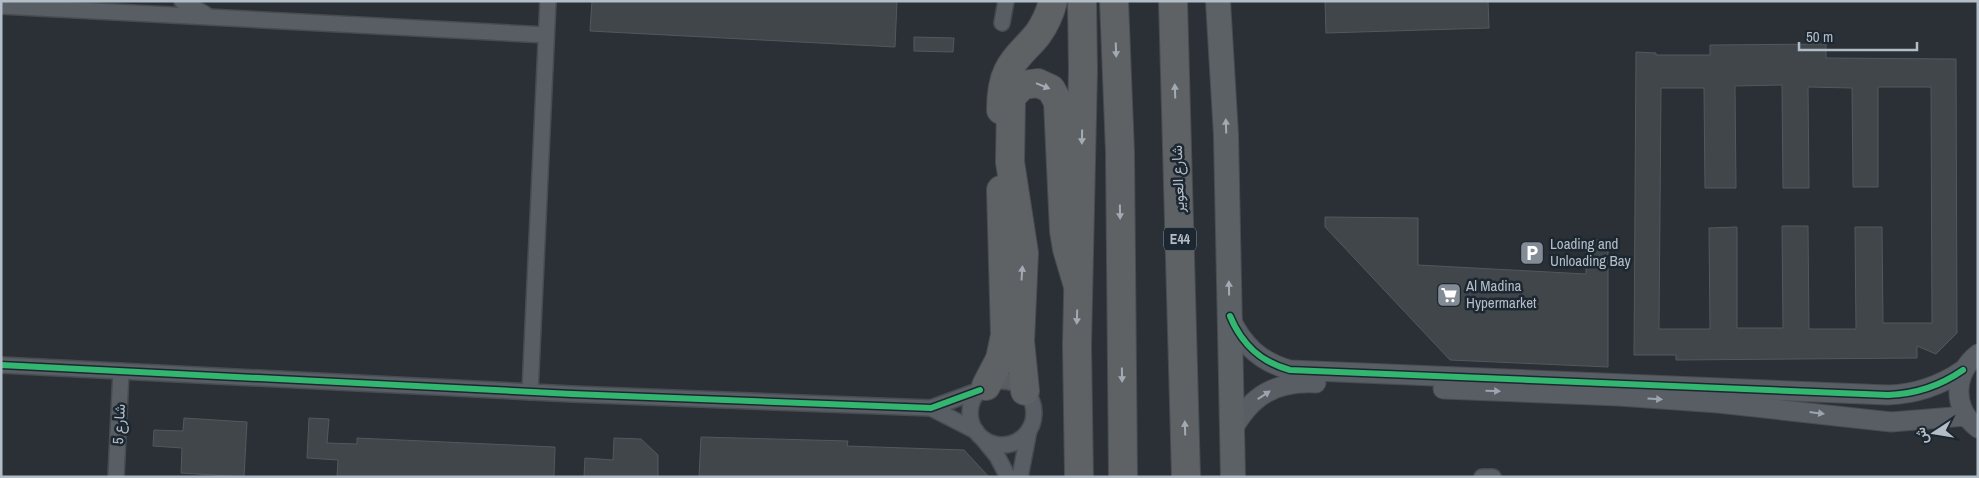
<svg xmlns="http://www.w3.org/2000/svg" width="1979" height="478" font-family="'Archivo Narrow',Vazirmatn,sans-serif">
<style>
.building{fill:#41464b;stroke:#52585e;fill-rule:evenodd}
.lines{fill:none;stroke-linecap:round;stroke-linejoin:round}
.minor-casing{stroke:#484c51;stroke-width:18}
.tertiary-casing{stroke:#484c51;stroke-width:21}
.primary-casing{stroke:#474d53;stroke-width:26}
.motorway-casing{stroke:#474c52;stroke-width:30}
.minor{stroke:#595e65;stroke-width:15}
.tertiary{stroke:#595e65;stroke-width:19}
.primary{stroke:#5c6166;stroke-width:24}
.motorway{stroke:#5e6265;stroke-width:28}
.cycleway-casing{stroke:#1d2731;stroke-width:9}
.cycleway{stroke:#33b770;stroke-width:6}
.oneway{fill:#a2abb4}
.oneway2{fill:#9ca5af}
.labels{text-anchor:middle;stroke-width:5;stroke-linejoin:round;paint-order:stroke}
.shield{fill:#1d2731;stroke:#86909b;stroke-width:1}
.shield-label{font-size:14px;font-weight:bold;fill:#b3bdc8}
.street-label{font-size:15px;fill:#b3bdc8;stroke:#1d2731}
.poi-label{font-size:15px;fill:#b3bdc8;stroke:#1d2731;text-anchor:start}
</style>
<rect width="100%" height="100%" fill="#2a3036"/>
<g class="building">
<path d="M 592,1 L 897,1 L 895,47 L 590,31 Z"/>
<path d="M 1325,1 L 1488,1 L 1489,28 L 1326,33 Z"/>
<path d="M 914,37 L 954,38 L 953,52 L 914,51 Z"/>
<path d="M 1826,44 L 1826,58 L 1956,59 L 1957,333 L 1936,354 L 1917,346 L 1917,358 L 1676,360 L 1676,355 L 1634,355 L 1636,52 L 1656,53 L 1656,55 L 1710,55 L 1710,45 ZM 1782,85 L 1783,188 L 1809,188 L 1808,87 L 1852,88 L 1853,187 L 1878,187 L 1878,87 L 1931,87 L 1932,323 L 1883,323 L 1882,227 L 1855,227 L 1856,329 L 1809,329 L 1808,226 L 1782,226 L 1783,328 L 1737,328 L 1737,227 L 1709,228 L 1710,329 L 1659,329 L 1661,88 L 1704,88 L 1705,188 L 1736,188 L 1735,86 Z"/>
<path d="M 1325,217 L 1418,218 L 1418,265 L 1586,274 L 1586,240 L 1608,240 L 1608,367 L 1450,360 L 1325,227 Z"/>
<path d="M 184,418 L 247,422 L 244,477 L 181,473 L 182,448 L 153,446 L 154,430 L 183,431 Z"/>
<path d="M 309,418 L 329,419 L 327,443 L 357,444 L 357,438 L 555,447 L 554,477 L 337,477 L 338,460 L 307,458 Z"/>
<path d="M 701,437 L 848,441 L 847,446 L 964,450 L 989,477 L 699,477 Z"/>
<path d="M 614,438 L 641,439 L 658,455 L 658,477 L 584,477 L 585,458 L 613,460 Z"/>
</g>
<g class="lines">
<defs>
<g id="minor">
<path d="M 182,1 L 205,14"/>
<path d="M 1,6 L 546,35"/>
<path d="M 1002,23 L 1006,1"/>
<path d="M 1,365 L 572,394 L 931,408 L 980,390"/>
<circle cx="1002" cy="413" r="32"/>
<path d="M 530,392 L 548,1"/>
<path d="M 931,408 L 976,431"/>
<path d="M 983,439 L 997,456 L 1008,477"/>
<path d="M 116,477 L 121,371"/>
<path d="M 1020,477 L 1029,430"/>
<path d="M 1482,477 L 1493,477"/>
</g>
<g id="tertiary">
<path d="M 1230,317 C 1242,345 1261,362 1290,370 L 1888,395 C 1917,394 1940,386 1963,370"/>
<path d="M 1978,354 C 1953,373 1952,409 1978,428"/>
<path d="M 1443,389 L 1619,396 L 1718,403 L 1891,422 L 1966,416"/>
<path d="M 1232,431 C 1251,395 1276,381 1316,383"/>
</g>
<path id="primary" d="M 1218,1 L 1226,135 L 1233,477"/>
<g id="motorway">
<path d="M 1114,1 L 1120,152 L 1123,477"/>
<path d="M 1173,1 L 1186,477"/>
<path d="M 1001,110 C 1001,96 1002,83 1008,71 C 1015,56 1028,47 1038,34 C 1045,24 1050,13 1053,1"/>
<path d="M 986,386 L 1000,359 L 1005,335 L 1001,190"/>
<path d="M 1025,391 L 1020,341 L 1024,253 L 1010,162 L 1011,101 L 1013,95 L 1023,85 L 1038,83 L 1051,89 L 1058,102 L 1064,231 L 1067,249 L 1078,286"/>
<path d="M 1079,477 L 1077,345 L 1083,70 L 1082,1"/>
</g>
</defs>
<use href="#minor" class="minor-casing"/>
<use href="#tertiary" class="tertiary-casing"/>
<use href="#primary" class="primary-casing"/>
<use href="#motorway" class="motorway-casing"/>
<use href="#minor" class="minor"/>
<use href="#tertiary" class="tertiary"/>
<use href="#primary" class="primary"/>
<use href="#motorway" class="motorway"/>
<defs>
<g id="cycleway">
<path d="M 1230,316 C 1242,345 1261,362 1290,370 L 1888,395 C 1917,394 1940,386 1963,370"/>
<path d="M 1,365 L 572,394 L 931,408 L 980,390"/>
</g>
</defs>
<use href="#cycleway" class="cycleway-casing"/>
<use href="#cycleway" class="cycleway"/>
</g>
<defs><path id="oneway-solid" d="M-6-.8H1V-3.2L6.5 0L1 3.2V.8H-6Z" transform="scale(1.25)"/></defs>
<g class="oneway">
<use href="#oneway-solid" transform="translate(1116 50) rotate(88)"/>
<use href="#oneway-solid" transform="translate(1043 86) rotate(22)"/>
<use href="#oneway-solid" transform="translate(1175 91) rotate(-92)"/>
<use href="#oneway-solid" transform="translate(1226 126) rotate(-92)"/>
<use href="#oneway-solid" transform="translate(1082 137) rotate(91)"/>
<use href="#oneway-solid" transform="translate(1120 212) rotate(89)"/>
<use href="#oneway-solid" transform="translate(1022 273) rotate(-86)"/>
<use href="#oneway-solid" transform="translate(1229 288) rotate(-91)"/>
<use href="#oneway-solid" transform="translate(1077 317) rotate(92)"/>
<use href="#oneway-solid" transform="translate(1122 375) rotate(89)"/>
<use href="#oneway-solid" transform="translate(1185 428) rotate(-92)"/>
</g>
<g class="oneway2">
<use href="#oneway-solid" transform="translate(1493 391) rotate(2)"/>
<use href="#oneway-solid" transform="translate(1264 395) rotate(-33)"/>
<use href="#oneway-solid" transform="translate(1655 399) rotate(4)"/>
<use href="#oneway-solid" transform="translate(1817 413) rotate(7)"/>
</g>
<defs>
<symbol id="parking-square" viewBox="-11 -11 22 22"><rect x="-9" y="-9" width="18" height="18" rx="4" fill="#838c95" stroke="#1d2731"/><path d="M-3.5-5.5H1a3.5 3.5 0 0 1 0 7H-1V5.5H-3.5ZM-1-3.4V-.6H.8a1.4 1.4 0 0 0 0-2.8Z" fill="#fff"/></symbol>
<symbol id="supermarket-square" viewBox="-11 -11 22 22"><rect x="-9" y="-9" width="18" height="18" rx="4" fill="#838c95" stroke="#1d2731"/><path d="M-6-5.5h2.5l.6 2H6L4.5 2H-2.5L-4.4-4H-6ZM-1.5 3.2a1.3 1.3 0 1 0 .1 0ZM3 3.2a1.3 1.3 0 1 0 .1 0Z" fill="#fff"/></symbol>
</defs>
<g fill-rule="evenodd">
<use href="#parking-square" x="1518" y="239" width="28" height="28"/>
<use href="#supermarket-square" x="1435" y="281" width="28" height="28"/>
</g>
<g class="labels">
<rect class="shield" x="1164" y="227.5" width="32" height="23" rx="4"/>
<g class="shield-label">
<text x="1180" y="244">E44</text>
</g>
<g class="street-label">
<text transform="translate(1178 179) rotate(-92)" y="5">شارع العوير</text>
<text transform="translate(119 424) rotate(-87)" y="5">شارع 5</text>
</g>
<g class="poi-label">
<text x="1550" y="249">Loading and<tspan x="1550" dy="17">Unloading Bay</tspan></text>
<text x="1466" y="291">Al Madina<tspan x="1466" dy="17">Hypermarket</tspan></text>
</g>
</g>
<rect width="1979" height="478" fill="none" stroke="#b3bdc8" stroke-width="5"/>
<g transform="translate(1934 433) rotate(258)" stroke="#1d2731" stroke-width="4" paint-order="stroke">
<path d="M0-4L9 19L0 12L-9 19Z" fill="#b3bdc8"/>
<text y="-8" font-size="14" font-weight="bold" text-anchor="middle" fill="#b3bdc8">ش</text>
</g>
<path d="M1799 42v8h118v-8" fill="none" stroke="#b3bdc8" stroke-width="2.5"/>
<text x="1806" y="42" font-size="15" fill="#b3bdc8" stroke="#1d2731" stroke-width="4" paint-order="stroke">50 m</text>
</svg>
